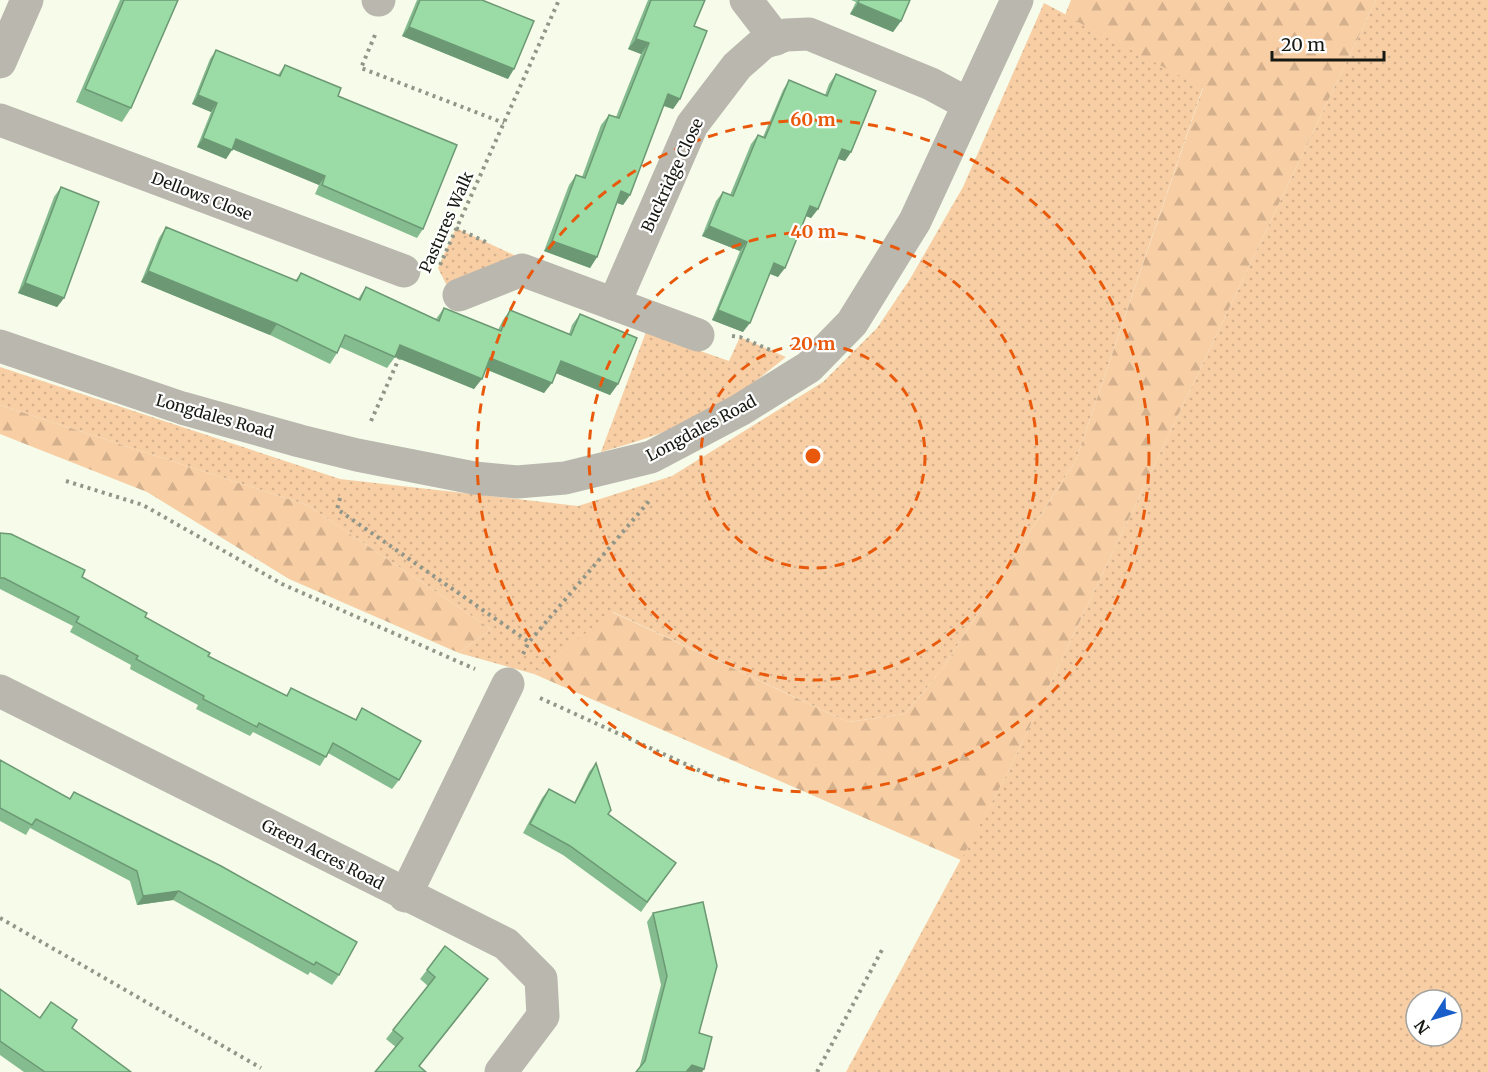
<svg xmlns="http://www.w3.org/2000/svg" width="1488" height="1072" font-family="Merriweather,serif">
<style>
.grass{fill:url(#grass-dots);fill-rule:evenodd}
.forest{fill:url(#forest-firs)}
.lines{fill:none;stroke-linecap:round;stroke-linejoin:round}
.path{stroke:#919688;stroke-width:4;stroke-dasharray:3 4.5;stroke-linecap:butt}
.minor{stroke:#bab7af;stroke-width:33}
.wall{fill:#85bc8f}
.shaded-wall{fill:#6c9974}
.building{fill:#9bdba6;stroke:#6c9974;stroke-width:1.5}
.ring{fill:none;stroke:#e8590c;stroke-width:3;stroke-dasharray:10 8}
.labels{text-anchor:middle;stroke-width:4.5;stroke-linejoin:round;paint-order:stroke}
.street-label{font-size:16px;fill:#161912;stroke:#fff}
.centre{fill:#e8590c;stroke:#fff;stroke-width:3}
.ring-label{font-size:18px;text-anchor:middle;font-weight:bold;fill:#e8590c;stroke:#fff;stroke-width:4.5;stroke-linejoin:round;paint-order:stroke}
</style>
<defs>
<pattern id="grass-dots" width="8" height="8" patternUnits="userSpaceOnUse" patternTransform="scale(1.5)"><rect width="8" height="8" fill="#f8cea5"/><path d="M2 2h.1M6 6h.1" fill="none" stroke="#d4b08d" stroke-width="1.8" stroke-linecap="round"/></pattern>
<pattern id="forest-firs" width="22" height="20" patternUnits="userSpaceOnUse" patternTransform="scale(1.5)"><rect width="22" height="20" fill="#f8cea5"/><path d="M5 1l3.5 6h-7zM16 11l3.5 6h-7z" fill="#d4b08d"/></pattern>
</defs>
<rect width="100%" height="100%" fill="#f6fce9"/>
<g class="grass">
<path d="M 1376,0 L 1488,0 L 1488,1072 L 846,1072 L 1008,772 ZM 1416,1000 L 1452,1000 L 1452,1036 L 1416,1036 Z"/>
<path d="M 1044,3 L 1203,87 L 1076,460 L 943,668 L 905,714 L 848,722 L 613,612 L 534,674 L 459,653 L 491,629 L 307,505 L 0,405 L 0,367 L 340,479 L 578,506 L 672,476 L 823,382 L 877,328 L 910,279 L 963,187 Z"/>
<path d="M 456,228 L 516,256 L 448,288 L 438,268 Z"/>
<path d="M 646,332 L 729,361 L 740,337 L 786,357 C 769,370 752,385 734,397 C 694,424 647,439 601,452 Z"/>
</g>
<g class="forest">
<path d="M 1071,0 L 1376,0 L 1008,772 L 961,860 L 534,674 L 612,612 L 848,722 L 905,714 L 943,668 L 1076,460 L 1203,88 L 1065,15 Z"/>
<path d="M 0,405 L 307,505 L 491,629 L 459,653 L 289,579 L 147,492 L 0,434 Z"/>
</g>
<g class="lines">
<g class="path">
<path d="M 375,35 L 361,68 L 504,123"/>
<path d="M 456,228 L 490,244"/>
<path d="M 440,265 L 559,0"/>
<path d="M 732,336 L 740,337 L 770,350"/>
<path d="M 371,421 L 401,354"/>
<path d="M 66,481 L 143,505 L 282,584 L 475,669"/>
<path d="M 340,498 L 337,509 L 529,642"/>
<path d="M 523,654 L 529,642 L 650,500"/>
<path d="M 540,698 L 725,782"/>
<path d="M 0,918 L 261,1068"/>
<path d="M 817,1072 L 883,948"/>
</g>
<g class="minor">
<path d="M 378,0 L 379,0"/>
<path d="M 746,0 L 776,39"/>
<path d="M 0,62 L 27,0"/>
<path d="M 0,120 L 404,271"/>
<path d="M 459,295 L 522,270 L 698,335"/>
<path d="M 614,304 L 692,125 L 737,66 L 763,43 L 786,35 L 809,34 L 931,84 L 968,104"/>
<path d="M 0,346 L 182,408 L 300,441 L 357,455 L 474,478 L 517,482 L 565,478 L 651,457 L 740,410 L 809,367 L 852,323 L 915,221 L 1017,0"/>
<path d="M 0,691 L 506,944 L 541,979 L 543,1016 L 501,1072"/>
<path d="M 405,896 L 508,684"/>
</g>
</g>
<g class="wall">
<path d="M 120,0 L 178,0 L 131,108 L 122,122 L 76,102 Z"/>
<path d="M 417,0 L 482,0 L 508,79 L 402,36 Z"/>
<path d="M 648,0 L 705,0 L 694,26 L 680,99 L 673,109 L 663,106 L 630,195 L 623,205 L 617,203 L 597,257 L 590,268 L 544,251 L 569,185 L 576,175 L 582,177 L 601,125 L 609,115 L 616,117 L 641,54 L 628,49 Z"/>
<path d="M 851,0 L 910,0 L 901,21 L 893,32 L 850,14 L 856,2 Z"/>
<path d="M 216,50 L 278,75 L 285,65 L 338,96 L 423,229 L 417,238 L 315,194 L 319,185 L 232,149 L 226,159 L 197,147 L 211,112 L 192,104 L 210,59 Z"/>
<path d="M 836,74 L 851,152 L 845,161 L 838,159 L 818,209 L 811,218 L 806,216 L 778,277 L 770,274 L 743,332 L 712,320 L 740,251 L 702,236 L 716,201 L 723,192 L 730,195 L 751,144 L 758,135 L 763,137 L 783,90 L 789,80 L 825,95 L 829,84 Z"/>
<path d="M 61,187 L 64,298 L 57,307 L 18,293 L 54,197 Z"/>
<path d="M 166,227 L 295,281 L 301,273 L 358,299 L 366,287 L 436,319 L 444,308 L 498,330 L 503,320 L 510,310 L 569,334 L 572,325 L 580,314 L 618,384 L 610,395 L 556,373 L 544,393 L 485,369 L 474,389 L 395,357 L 387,368 L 340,347 L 337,353 L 330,364 L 270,335 L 141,282 L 159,238 Z"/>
<path d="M 0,533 L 82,577 L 208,656 L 286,696 L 291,688 L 355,720 L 362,708 L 399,780 L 392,789 L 328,753 L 320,766 L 253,732 L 250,736 L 196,709 L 198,705 L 130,669 L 131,665 L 70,632 L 73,626 L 0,589 Z"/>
<path d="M 0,760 L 69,799 L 74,792 L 339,975 L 332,985 L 310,972 L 308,975 L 173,900 L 137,905 L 130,881 L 30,828 L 26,835 L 0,821 Z"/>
<path d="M 596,763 L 608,814 L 676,863 L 641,912 L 563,855 L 523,833 L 542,798 L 549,789 L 574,803 L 589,772 Z"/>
<path d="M 653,913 L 699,1033 L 704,1069 L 702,1072 L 636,1072 L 639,1069 L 661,985 L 647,922 Z"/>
<path d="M 427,970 L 488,979 L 419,1066 L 386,1039 L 428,986 L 420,979 Z"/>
<path d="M 0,989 L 40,1018 L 72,1028 L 131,1072 L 24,1072 L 0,1055 Z"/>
</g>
<g class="shaded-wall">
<path d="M 858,3 L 901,21 L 893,32 L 850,14 Z"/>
<path d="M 409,27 L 514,69 L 508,79 L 402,36 Z"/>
<path d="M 636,39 L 649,43 L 641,54 L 628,49 Z"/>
<path d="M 668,94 L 680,99 L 673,109 L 660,104 Z"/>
<path d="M 198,95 L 217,103 L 211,112 L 192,104 Z"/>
<path d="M 203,138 L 232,150 L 226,159 L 197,147 Z"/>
<path d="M 236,139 L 325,176 L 319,185 L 230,148 Z"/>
<path d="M 842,149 L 851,152 L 845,161 L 836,158 Z"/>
<path d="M 621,191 L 630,195 L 623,205 L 614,202 Z"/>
<path d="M 810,206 L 818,209 L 811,218 L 803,215 Z"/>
<path d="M 709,226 L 747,242 L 740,251 L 702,236 Z"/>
<path d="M 552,241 L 597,257 L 590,268 L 544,251 Z"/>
<path d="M 774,263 L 785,268 L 778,277 L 768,273 Z"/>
<path d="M 148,271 L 277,324 L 270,335 L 141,282 Z"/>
<path d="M 25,283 L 64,298 L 57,307 L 18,293 Z"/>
<path d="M 718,310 L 750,323 L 743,332 L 712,320 Z"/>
<path d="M 400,345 L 482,379 L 474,389 L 393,356 Z"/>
<path d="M 490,358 L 552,383 L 544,393 L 483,368 Z"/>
<path d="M 561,361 L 618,384 L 610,395 L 553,372 Z"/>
<path d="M 179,891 L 173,900 L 137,905 L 143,896 Z"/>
<path d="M 488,979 L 481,989 L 415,1072 Z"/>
<path d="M 692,1065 L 704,1069 L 702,1072 L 686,1072 Z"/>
</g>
<g class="building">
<path d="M 124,0 L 178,0 L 131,108 L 85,89 Z"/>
<path d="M 420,0 L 482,0 L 534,21 L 514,69 L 409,27 Z"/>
<path d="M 651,0 L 705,0 L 694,26 L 707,31 L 680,99 L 668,94 L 630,195 L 621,191 L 597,257 L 552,241 L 576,175 L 585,178 L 609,115 L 619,118 L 649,43 L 636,39 Z"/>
<path d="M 859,0 L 910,0 L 901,21 L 858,3 Z"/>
<path d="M 216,50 L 280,76 L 285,65 L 341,88 L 338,96 L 457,145 L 423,229 L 322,185 L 325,176 L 236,139 L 232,150 L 203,138 L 217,103 L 198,95 Z"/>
<path d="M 836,74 L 876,91 L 851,152 L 842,149 L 818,209 L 810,206 L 785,268 L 774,263 L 750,323 L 718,310 L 747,242 L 709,226 L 723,192 L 733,196 L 758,135 L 765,138 L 789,80 L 827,96 Z"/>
<path d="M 61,187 L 99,202 L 64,298 L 25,283 Z"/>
<path d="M 166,227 L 297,281 L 301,273 L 360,300 L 366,287 L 439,321 L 444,308 L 501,331 L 510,310 L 571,335 L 580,314 L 637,338 L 618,384 L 561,361 L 552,383 L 490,358 L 482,379 L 400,345 L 395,357 L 345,335 L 337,353 L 277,324 L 148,271 Z"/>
<path d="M 0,533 L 11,534 L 85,570 L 82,577 L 147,613 L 145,617 L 210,653 L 208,656 L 287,696 L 291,688 L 356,720 L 362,708 L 421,741 L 399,780 L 333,743 L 326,757 L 259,723 L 257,727 L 203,699 L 204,696 L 136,659 L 138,656 L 76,622 L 79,617 L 4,578 L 0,578 Z"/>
<path d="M 0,760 L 70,799 L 74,792 L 221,866 L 357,942 L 339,975 L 316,962 L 314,965 L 179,891 L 143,896 L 137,871 L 36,819 L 32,825 L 0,808 Z"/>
<path d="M 596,763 L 611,810 L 608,814 L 676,863 L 647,902 L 570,846 L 530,824 L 549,789 L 575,803 Z"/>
<path d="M 703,902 L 717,966 L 699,1033 L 712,1037 L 704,1069 L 692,1065 L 686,1072 L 636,1072 L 645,1061 L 667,976 L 653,913 Z"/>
<path d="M 445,946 L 488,979 L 419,1066 L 426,1072 L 375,1072 L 403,1038 L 393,1030 L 435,977 L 427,970 Z"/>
<path d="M 0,989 L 40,1018 L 51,1002 L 77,1020 L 72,1028 L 131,1072 L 45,1072 L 0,1041 Z"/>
</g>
<g class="ring">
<circle cx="813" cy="456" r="112"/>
<circle cx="813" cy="456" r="224"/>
<circle cx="813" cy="456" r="336"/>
</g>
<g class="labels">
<g class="street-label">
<text transform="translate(672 175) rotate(-65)" y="6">Buckridge Close</text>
<text transform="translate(202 196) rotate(21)" y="6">Dellows Close</text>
<text transform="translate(446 222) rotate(-66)" y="6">Pastures Walk</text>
<text transform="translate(215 416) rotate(16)" y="6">Longdales Road</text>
<text transform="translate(701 428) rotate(-28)" y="6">Longdales Road</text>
<text transform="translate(323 854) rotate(27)" y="6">Green Acres Road</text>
</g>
</g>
<circle cx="813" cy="456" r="9" class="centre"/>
<g class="ring-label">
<text x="813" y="126">60 m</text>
<text x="813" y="238">40 m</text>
<text x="813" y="350">20 m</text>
</g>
<g transform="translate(1434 1018) rotate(233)"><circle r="28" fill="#ffffff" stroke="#a2a3a0" stroke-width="1.5"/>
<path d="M0-4.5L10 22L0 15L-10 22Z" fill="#1a5ec9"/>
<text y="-9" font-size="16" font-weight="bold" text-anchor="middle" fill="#161912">N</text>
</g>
<path d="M1272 51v9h112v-9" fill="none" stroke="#161912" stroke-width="3"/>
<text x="1281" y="51" font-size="18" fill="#161912" stroke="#ffffff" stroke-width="4.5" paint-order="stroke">20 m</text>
</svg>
